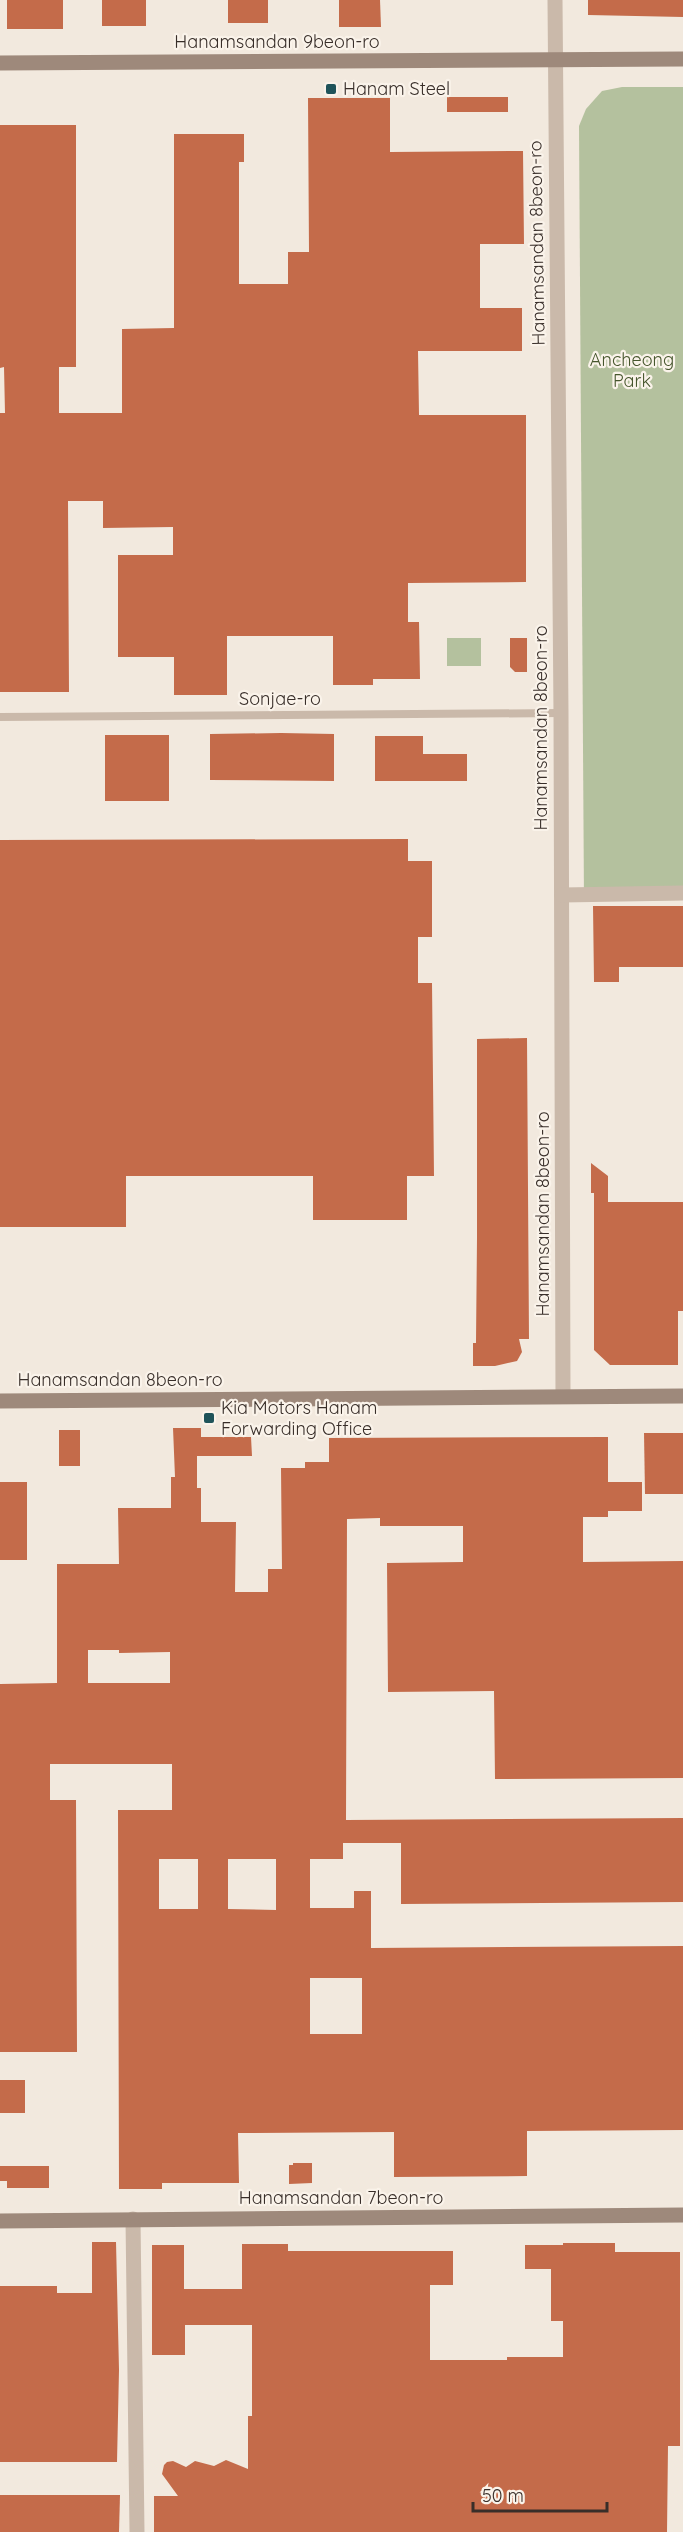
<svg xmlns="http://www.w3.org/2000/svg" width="683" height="2532" font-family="Quicksand,sans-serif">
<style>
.green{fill:#b4c19e}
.building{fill:#c46b4a;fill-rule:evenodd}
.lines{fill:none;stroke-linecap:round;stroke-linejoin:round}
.lane{stroke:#cab9aa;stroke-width:8}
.street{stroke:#cab9aa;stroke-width:15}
.secondary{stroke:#9e897b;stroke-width:15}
.poi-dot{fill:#1f5359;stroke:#faf3ea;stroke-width:2}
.labels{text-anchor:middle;stroke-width:4.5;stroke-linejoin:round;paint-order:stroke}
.street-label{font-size:18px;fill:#382e29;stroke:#faf3ea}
.poi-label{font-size:18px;fill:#382e29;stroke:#faf3ea;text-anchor:start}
.park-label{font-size:18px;fill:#46562d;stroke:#faf3ea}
</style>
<rect width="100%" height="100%" fill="#f2e9de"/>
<g class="green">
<path d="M 622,87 L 683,87 L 683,900 L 584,901 L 579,126 L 586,109 L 602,91 Z"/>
<rect x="447" y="638" width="34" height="28"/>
</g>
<g class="building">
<rect x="7" y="0" width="56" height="29"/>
<rect x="102" y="0" width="44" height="26"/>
<rect x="228" y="0" width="40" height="23"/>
<path d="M 339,0 L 380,0 L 381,27 L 339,27 Z"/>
<path d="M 588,0 L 683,0 L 683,17 L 588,15 Z"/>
<rect x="447" y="97" width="61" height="15"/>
<path d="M 308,98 L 390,98 L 390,152 L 523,151 L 524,244 L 480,244 L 480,308 L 522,308 L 522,351 L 418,351 L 419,415 L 526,415 L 526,582 L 408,583 L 408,622 L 419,622 L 420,679 L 373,679 L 373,685 L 333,685 L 333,636 L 227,636 L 227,695 L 174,695 L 174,657 L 118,657 L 118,555 L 173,555 L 173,527 L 103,528 L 103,501 L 68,501 L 69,692 L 0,692 L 0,413 L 5,413 L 4,367 L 0,368 L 0,125 L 76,125 L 76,367 L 59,367 L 59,413 L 122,413 L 122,329 L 174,328 L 174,134 L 244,134 L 244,162 L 239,162 L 239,284 L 288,284 L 288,252 L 309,252 Z"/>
<path d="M 510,638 L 527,638 L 527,672 L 515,672 L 510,667 Z"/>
<path d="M 281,733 L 334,734 L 334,781 L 210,780 L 210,734 Z"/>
<rect x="105" y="735" width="64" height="66"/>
<path d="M 375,736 L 423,736 L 423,754 L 467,754 L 467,781 L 375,781 Z"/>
<path d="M 408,839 L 408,861 L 432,861 L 432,937 L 418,937 L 418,983 L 432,983 L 434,1176 L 407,1176 L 407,1220 L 313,1220 L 313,1176 L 126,1176 L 126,1227 L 0,1227 L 0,840 Z"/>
<path d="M 593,906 L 683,906 L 683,967 L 619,967 L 619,982 L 594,982 Z"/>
<path d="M 527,1038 L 529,1339 L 519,1339 L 522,1352 L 517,1361 L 495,1366 L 473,1366 L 473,1343 L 476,1343 L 477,1238 L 477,1039 Z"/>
<path d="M 591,1163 L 608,1176 L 608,1202 L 683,1202 L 683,1311 L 678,1311 L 678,1365 L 610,1365 L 594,1350 L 594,1193 L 591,1193 Z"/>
<path d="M 173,1428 L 201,1428 L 201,1437 L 251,1437 L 252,1456 L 197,1456 L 197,1488 L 201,1488 L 201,1522 L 236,1522 L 235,1592 L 268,1592 L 268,1569 L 282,1569 L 281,1468 L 305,1468 L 305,1462 L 329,1462 L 329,1438 L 608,1437 L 608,1482 L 642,1482 L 642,1511 L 608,1511 L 608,1517 L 583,1517 L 583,1562 L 683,1561 L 683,1778 L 495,1779 L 494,1691 L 388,1692 L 387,1563 L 463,1562 L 463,1526 L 380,1526 L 380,1518 L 347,1519 L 346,1820 L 683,1818 L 683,1902 L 401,1904 L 401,1843 L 343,1843 L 343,1859 L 310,1859 L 310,1908 L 354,1908 L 354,1891 L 371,1891 L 371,1948 L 683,1946 L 683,2130 L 527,2131 L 527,2176 L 394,2177 L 394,2132 L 238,2133 L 239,2183 L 162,2183 L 162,2189 L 119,2189 L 118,1810 L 172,1810 L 172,1764 L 50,1764 L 50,1800 L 76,1800 L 77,2052 L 0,2052 L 0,1684 L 57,1683 L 57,1564 L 119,1564 L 118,1508 L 171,1508 L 171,1477 L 175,1477 ZM 88,1650 L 119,1650 L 119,1653 L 170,1652 L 170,1683 L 88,1683 ZM 159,1859 L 198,1859 L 198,1909 L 159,1909 ZM 228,1859 L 276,1859 L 276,1910 L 228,1909 ZM 310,1978 L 362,1978 L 362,2034 L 310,2034 Z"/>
<rect x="59" y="1430" width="21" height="36"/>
<path d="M 644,1433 L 683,1433 L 683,1494 L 645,1494 Z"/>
<rect x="0" y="1482" width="27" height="78"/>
<rect x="0" y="2080" width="25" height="33"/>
<path d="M 293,2163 L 312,2163 L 312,2183 L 289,2184 L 289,2165 L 293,2165 Z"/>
<path d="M 0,2166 L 49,2166 L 49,2188 L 7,2188 L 7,2181 L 0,2181 Z"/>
<path d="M 92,2242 L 116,2242 L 119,2370 L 117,2462 L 0,2462 L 0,2286 L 57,2286 L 57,2293 L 92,2293 Z"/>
<path d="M 563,2243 L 615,2243 L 615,2252 L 680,2252 L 680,2446 L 668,2446 L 667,2532 L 154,2532 L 154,2496 L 178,2496 L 162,2474 L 164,2465 L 167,2462 L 173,2461 L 186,2467 L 195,2461 L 214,2466 L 226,2460 L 248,2469 L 248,2416 L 252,2416 L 252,2325 L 185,2325 L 185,2355 L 152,2355 L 152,2245 L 184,2245 L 184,2289 L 242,2289 L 242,2244 L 288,2244 L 288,2251 L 453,2251 L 453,2285 L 430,2285 L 430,2360 L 507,2360 L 507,2357 L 563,2357 L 563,2321 L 551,2321 L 551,2269 L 525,2269 L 525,2245 L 563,2245 Z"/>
<path d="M 0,2495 L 120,2495 L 119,2532 L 0,2532 Z"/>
</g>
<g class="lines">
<path class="lane" d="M 0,717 L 561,713"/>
<g class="street">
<path d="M 555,0 L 561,713 L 563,1396"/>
<path d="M 562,895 L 683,893"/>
<path d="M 133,2219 L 137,2532"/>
</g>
<g class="secondary">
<path d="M 0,63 L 683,59"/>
<path d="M 0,1401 L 683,1396"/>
<path d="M 0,2221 L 683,2215"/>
</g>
</g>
<g class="poi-dot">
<rect x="325" y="83" width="12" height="12" rx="3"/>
<rect x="203" y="1412" width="12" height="12" rx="3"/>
</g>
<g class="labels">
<g class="street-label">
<text x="277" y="48">Hanamsandan 9beon-ro</text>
<text transform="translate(537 243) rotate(-91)" y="6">Hanamsandan 8beon-ro</text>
<text x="280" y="705">Sonjae-ro</text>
<text transform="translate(541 728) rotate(-90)" y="6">Hanamsandan 8beon-ro</text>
<text transform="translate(543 1214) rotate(-90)" y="6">Hanamsandan 8beon-ro</text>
<text x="120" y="1386">Hanamsandan 8beon-ro</text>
<text x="341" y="2204">Hanamsandan 7beon-ro</text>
</g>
<g class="poi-label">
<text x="343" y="95">Hanam Steel</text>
<text x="221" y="1414">Kia Motors Hanam<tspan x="221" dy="21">Forwarding Office</tspan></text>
</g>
<g class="park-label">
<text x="632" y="366">Ancheong<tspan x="632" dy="21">Park</tspan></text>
</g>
</g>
<path d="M473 2502v9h134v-9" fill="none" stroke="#382e29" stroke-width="3"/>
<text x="482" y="2502" font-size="18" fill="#382e29" stroke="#faf3ea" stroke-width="4.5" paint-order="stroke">50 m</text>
</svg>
